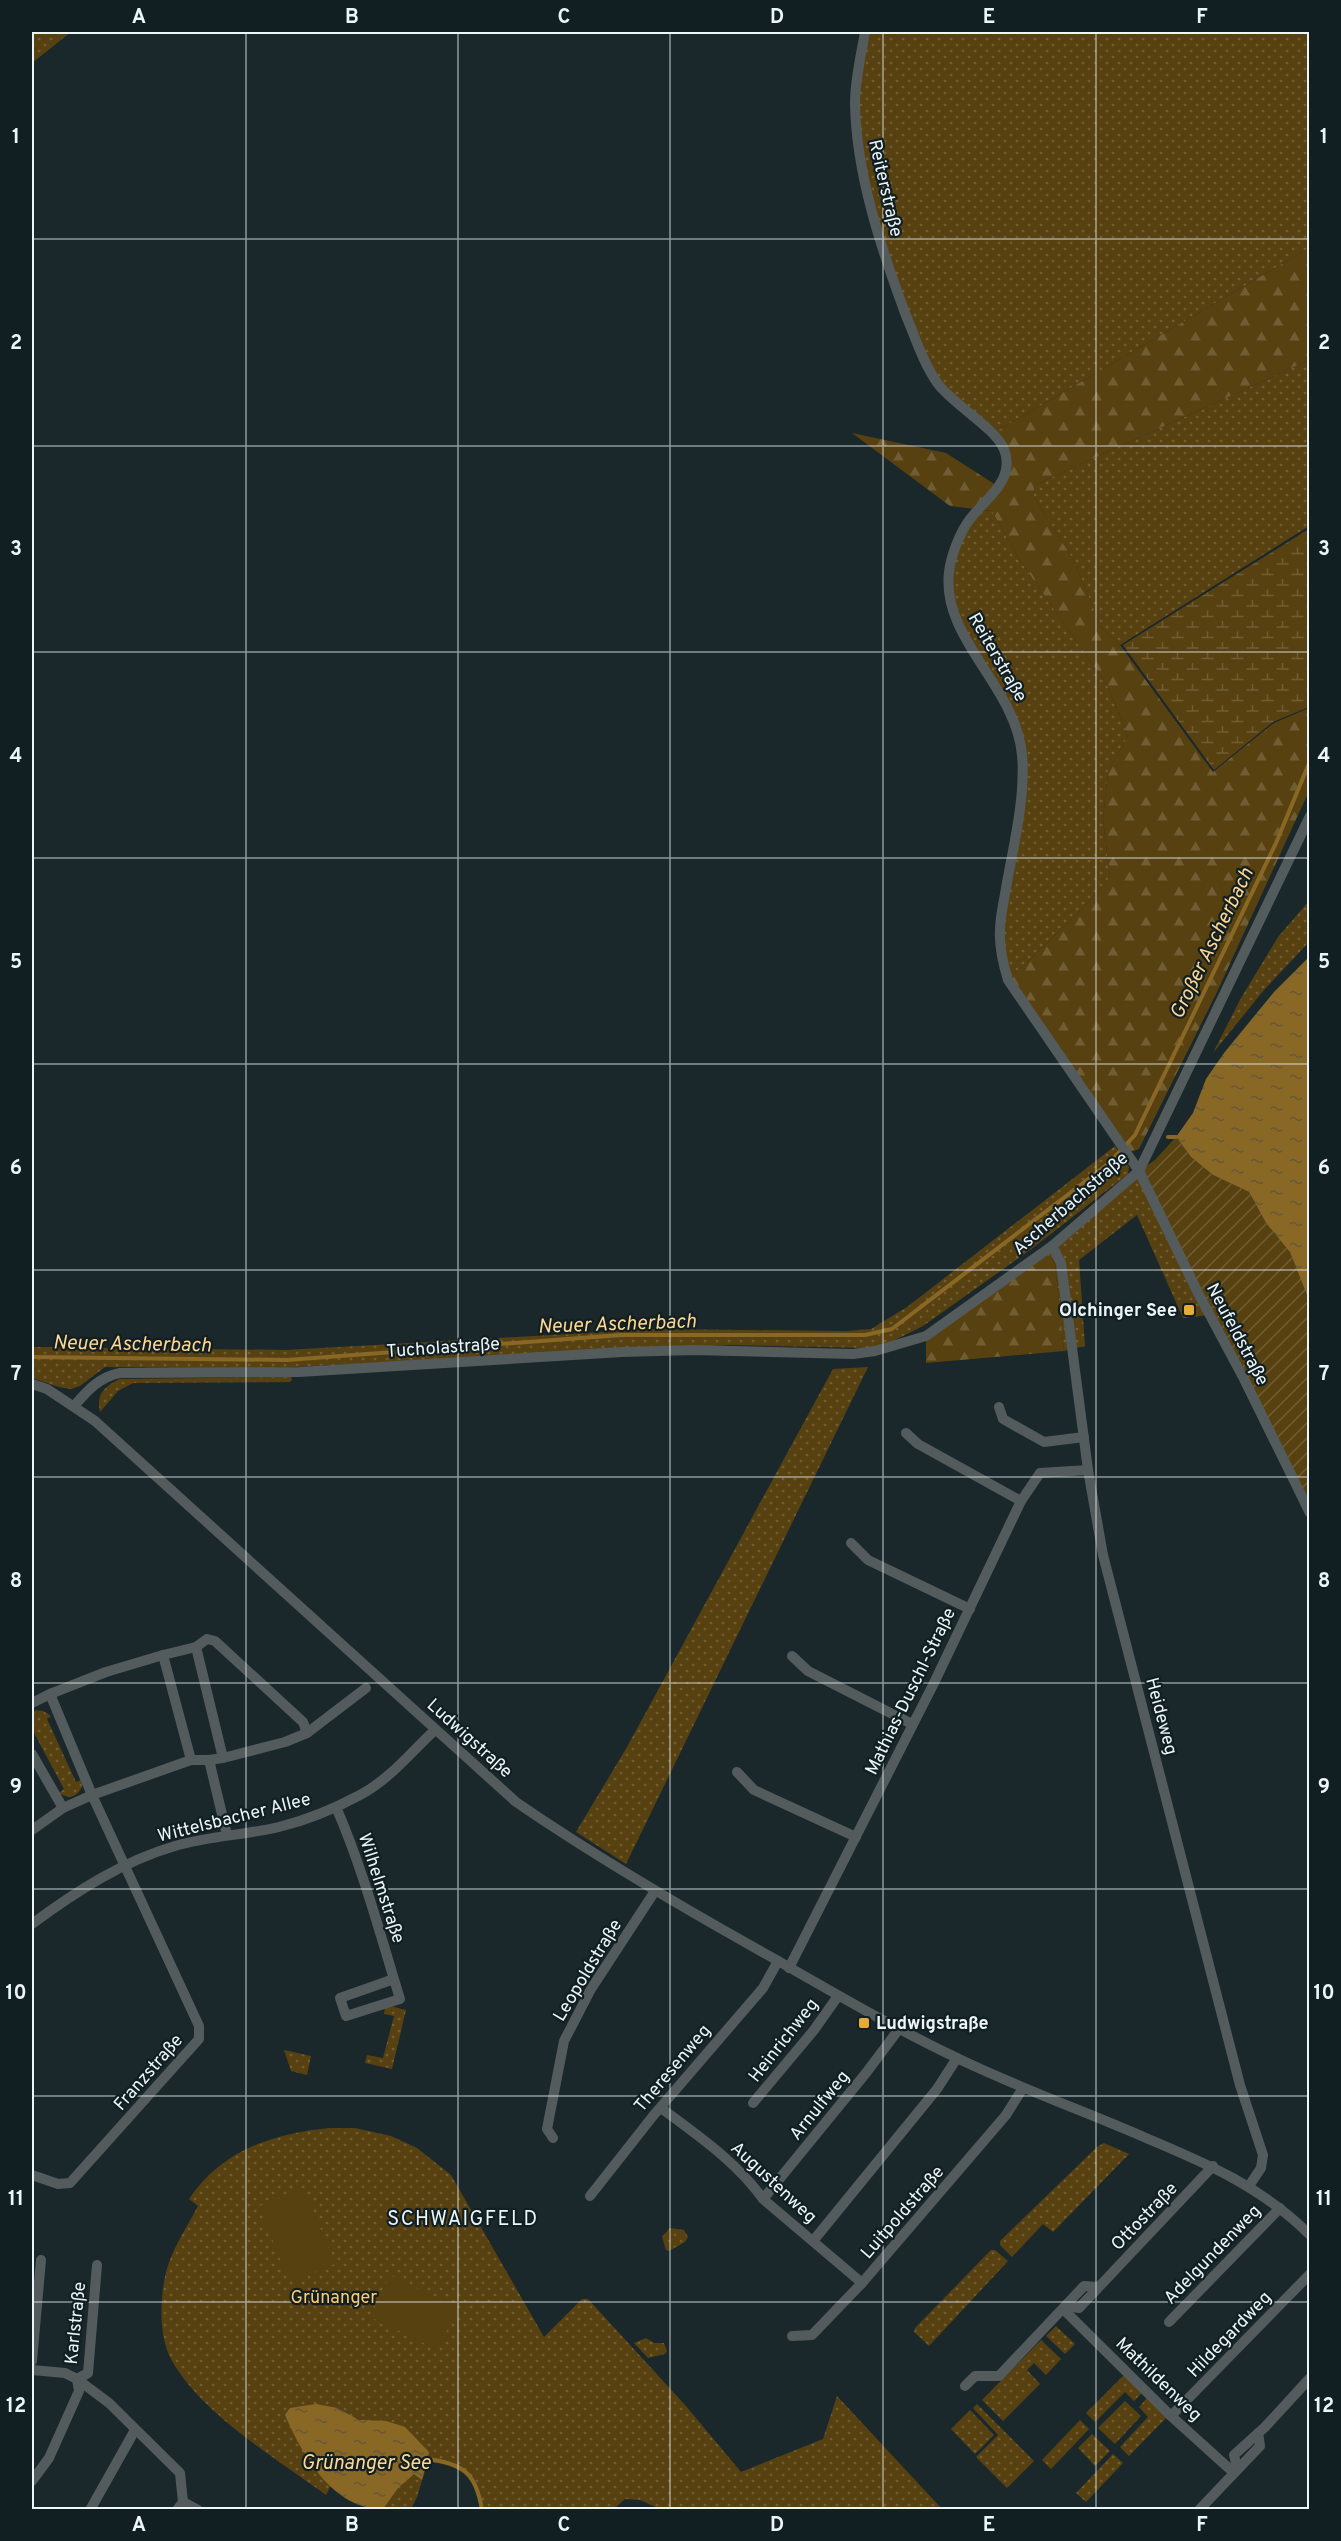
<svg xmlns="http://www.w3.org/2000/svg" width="1341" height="2541" font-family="Overpass,sans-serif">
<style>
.grass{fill:url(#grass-dots)}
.forest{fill:url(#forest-firs)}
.wetland{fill:url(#wetland-marsh)}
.garden{fill:url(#garden-furrows)}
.pitch{fill:#584111}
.water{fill:url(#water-ripples)}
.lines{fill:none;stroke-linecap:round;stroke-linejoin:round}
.stream{stroke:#896826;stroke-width:4}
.street{stroke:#545b5d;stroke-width:10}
.grid{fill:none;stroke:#ecf5f8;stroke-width:1.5;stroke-opacity:0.55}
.poi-dot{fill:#e6ac36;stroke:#111f23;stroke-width:2}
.labels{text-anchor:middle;stroke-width:4.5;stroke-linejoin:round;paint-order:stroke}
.street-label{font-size:18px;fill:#ecf5f8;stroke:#111f23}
.poi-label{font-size:18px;font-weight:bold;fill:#ecf5f8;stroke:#111f23;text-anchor:end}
.park-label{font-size:18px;fill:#fdcb71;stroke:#111f23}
.water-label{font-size:20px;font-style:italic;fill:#ffd791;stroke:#111f23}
.neighbourhood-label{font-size:20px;letter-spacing:1.5px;fill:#ecf5f8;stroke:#111f23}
.neatline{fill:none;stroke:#ecf5f8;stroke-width:2}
.grid-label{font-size:20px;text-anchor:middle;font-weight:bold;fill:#ecf5f8}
</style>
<defs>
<pattern id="grass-dots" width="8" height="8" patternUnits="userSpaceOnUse" patternTransform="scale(1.5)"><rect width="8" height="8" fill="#584111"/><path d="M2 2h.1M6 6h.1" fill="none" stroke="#705d34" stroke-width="1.8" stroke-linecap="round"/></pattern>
<pattern id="forest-firs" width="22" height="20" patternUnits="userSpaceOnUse" patternTransform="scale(1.5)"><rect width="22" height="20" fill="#584111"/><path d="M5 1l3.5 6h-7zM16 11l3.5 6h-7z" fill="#705d34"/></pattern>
<pattern id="wetland-marsh" width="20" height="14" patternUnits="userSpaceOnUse" patternTransform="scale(1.5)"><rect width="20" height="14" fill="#584111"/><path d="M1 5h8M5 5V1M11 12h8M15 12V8" fill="none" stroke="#705d34"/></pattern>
<pattern id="garden-furrows" width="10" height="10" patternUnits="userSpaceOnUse" patternTransform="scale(1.5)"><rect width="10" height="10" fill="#584111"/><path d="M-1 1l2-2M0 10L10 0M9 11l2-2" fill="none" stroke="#705d34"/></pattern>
<pattern id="water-ripples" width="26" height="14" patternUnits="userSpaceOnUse" patternTransform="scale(1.5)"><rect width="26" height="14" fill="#896826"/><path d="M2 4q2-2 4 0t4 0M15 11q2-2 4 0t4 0" fill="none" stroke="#65583a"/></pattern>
</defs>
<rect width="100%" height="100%" fill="#1a282c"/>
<g class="grass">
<path d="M 32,32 L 71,32 L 32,63 Z"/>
<path d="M 865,32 L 1309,32 L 1309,248 L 992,434 L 938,383 L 885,259 L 858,147 L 855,101 Z"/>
<path d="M 1309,360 L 1309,526 L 1120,645 L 1101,627 L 1074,561 L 1033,495 L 1035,485 Z"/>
<path d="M 979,510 L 992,511 L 1019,559 L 1107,685 L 1128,736 L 1108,771 L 1103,819 L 1110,877 L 1079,912 L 1008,980 L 1000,929 L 1022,789 L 1016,725 L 966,636 L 953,602 L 950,577 L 955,549 Z"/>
<path d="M 1309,901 L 1309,942 L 1264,990 L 1213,1053 L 1241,998 L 1278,937 Z"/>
<path d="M 1115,1146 L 1129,1167 L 1128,1174 L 1030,1250 L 923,1326 L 893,1341 L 869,1348 L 728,1345 L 253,1369 L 105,1367 L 80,1386 L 71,1389 L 59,1387 L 32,1378 L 32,1347 L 286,1350 L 656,1329 L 847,1331 L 871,1329 L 907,1307 Z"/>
<path d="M 1139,1171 L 1209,1315 L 1183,1318 L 1137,1215 L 1079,1260 L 1085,1346 L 1064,1351 L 1055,1264 L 1047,1250 Z"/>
<path d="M 868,1367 L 626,1864 L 576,1832 L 627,1747 L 833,1369 Z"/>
<path d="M 291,1377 L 292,1380 L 290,1382 L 133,1383 L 118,1391 L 100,1412 C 96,1395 104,1386 120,1379 Z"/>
<path d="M 35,1710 L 43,1711 L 51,1716 L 47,1719 L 76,1782 L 81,1780 L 82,1787 C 76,1798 69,1799 59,1793 L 64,1789 L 32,1729 L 32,1714 Z"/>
<path d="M 390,2006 L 406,2010 L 392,2069 L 365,2063 L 367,2055 L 383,2058 L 394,2016 L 384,2014 L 385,2008 Z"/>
<path d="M 284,2050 L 311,2056 L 307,2075 L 291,2071 Z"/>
<path d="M 329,2128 L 355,2128 L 391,2136 L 417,2148 L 451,2175 L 544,2337 L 582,2299 L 588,2299 L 685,2405 L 741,2472 L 823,2439 L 837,2396 L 942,2509 L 662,2510 L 640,2500 L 625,2499 L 614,2509 L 480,2509 C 474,2475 462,2467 428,2461 L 417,2497 L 411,2509 C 373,2509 361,2512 331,2485 L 326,2495 C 276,2458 204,2416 172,2361 C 158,2336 160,2299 166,2272 C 172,2249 187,2227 198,2206 L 189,2199 C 222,2150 272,2134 329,2128 Z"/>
<path d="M 1104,2143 L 1129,2154 L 1053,2232 L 1043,2224 L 1012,2257 L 1000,2245 L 1000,2241 L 1097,2147 Z"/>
<path d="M 670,2228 L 684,2230 L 688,2237 L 685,2242 L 669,2251 L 666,2250 L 662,2237 Z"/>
<path d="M 991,2250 L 995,2250 L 1008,2261 L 929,2346 L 914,2332 L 915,2328 Z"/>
<path d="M 1056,2326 L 1075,2344 L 1065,2354 L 1046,2336 Z"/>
<path d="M 646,2338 L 654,2343 L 664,2343 L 667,2351 L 665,2354 L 648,2358 L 634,2343 Z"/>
<path d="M 1041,2340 L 1061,2359 L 1046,2375 L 1034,2363 L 1027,2370 L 1040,2384 L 1003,2421 L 982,2400 Z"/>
<path d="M 1124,2375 L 1142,2393 L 1134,2401 L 1125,2392 L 1095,2422 L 1086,2413 Z"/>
<path d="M 1147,2398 L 1167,2417 L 1129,2456 L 1120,2447 L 1148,2417 L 1139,2407 Z"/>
<path d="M 1125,2401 L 1141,2416 L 1115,2444 L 1098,2428 Z"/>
<path d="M 977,2404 L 1034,2461 L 1007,2488 L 976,2457 L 998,2435 L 973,2408 Z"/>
<path d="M 970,2410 L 994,2435 L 975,2454 L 951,2429 Z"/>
<path d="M 1080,2420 L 1089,2429 L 1051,2469 L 1042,2460 Z"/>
<path d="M 1092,2434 L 1110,2451 L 1095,2466 L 1078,2448 Z"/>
<path d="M 1113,2454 L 1123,2463 L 1086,2502 L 1076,2493 Z"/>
</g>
<g class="forest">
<path d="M 1309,248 L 1309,360 L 1035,485 L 1033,495 L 1074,561 L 1101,627 L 1120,645 L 1213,772 L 1274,723 L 1309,708 L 1309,791 L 1216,994 L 1139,1149 L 1127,1153 L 1008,980 L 1079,912 L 1110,877 L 1103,819 L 1108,771 L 1128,736 L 1107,685 L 1019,559 L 992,511 L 950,506 L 852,433 L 946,453 L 999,487 L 1006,467 L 992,434 Z"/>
<path d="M 1047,1250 L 1055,1264 L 1064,1351 L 926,1363 L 926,1336 Z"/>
</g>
<path class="wetland" d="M 1309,529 L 1309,707 L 1273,722 L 1214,770 L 1123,645 Z"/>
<path class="garden" d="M 1176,1137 L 1191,1157 L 1213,1175 L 1249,1192 L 1266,1223 L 1290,1251 L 1309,1300 L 1309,1513 L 1139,1171 L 1155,1160 Z"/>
<g class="pitch">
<path d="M 304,2188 L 335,2264 L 289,2282 L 259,2206 Z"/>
<path d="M 390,2275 L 458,2308 L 438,2350 L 370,2317 Z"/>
</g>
<g class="water">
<path d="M 1309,957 L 1309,1300 L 1290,1252 L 1266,1223 L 1249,1192 L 1213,1175 L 1191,1157 L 1176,1137 L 1193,1113 L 1206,1079 L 1224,1053 L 1274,992 Z"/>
<path d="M 316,2404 L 337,2408 L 359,2420 L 386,2421 L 405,2427 L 429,2452 L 422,2480 L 414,2474 L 398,2488 L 383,2509 C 333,2510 302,2454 285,2415 L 290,2408 Z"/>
</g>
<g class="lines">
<g class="stream">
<path d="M 1168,1137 L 1176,1137"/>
<path d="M 32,1357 L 287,1360 L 621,1335 L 865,1335 L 892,1329 L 1108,1164 L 1135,1135 L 1276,843 L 1310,761"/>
<path d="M 428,2459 C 464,2464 476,2473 482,2510"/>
</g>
<g class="street">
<path d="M 865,32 C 861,55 855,80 855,103 C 856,173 881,248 905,313 C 915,337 923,363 938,384 C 954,405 995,428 1004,449 C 1016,480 986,498 970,519 C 960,532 951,555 949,572 C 941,639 1016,686 1022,755 C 1026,799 1012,851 1005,894 C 1003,905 1000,918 1000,930 C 999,947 1003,964 1008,980 L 1139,1171 L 1197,1291 L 1244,1379 L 1310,1513"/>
<path d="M 1052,1246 L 1061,1263 L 1088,1470 L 1103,1555 L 1240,2085 L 1263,2155 L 1261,2168 L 1249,2186"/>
<path d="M 32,1384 L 47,1389 L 95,1421 L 516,1802 C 599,1859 685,1909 773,1958 C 834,1993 894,2028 957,2058 C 1019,2088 1084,2111 1146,2138 C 1208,2164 1262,2187 1310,2235"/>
<path d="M 74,1406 C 87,1391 99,1377 120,1373 L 299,1372 L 622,1352 L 694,1350 L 853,1354 L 875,1351 L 926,1336 L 1052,1246 L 1139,1171 L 1310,816"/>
<path d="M 999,1407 L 1003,1419 L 1044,1442 L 1084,1437"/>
<path d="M 906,1433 L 918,1444 L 1021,1501"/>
<path d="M 851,1543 L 868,1560 L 970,1609"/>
<path d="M 196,1647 L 163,1655 L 191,1760 L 209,1760"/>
<path d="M 792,1656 L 808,1671 L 912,1724"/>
<path d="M 32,1703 L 50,1694"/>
<path d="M 32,1754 L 63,1808"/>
<path d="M 223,1758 L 285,1742 L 307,1733 L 366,1688"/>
<path d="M 737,1772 L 754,1790 L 856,1837"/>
<path d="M 336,1807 C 363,1869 380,1934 400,1999 L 346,2016 L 340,1998 L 394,1979"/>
<path d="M 32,1830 L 63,1808 L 92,1795 L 191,1760"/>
<path d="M 227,1835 L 209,1760 L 223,1758 L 196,1647 L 207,1639 L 215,1641 L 303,1722 L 307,1733"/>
<path d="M 32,1924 C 75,1892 123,1861 175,1846 C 209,1836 245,1835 279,1827 C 307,1820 334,1809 360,1795 C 390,1779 410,1753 435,1730"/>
<path d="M 789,1968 L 933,1685 L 1021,1501 L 1040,1473 L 1088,1470"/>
<path d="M 753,2103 L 814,2030 L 838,1996"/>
<path d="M 661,2108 C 697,2135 737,2162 763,2199 L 862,2283"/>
<path d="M 553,2138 L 547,2129 L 564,2041 L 591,1989 L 655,1891"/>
<path d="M 32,2175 L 58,2184 L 70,2183 L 199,2039 L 199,2026 L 92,1795 L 50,1694 L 106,1672 L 163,1655"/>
<path d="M 590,2196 L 653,2116 L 763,1988 L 778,1961"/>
<path d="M 763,2199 L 866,2073 L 899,2029"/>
<path d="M 813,2241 L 937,2089 L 957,2058"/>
<path d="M 1066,2306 L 1079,2308 L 1213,2166"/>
<path d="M 1063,2309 L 1171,2416 L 1233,2472"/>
<path d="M 1169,2322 L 1280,2208"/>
<path d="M 792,2336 L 812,2335 L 862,2283 L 1006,2115 L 1023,2088"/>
<path d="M 32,2361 L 41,2260"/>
<path d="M 32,2370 L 65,2373 L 77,2379 L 109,2403 L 180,2473 L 183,2502 L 177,2510"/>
<path d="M 965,2386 L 975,2376 L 999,2376 L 1084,2286 L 1098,2287"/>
<path d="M 1171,2416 L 1310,2274"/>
<path d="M 1237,2468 L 1234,2455 L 1265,2427 L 1310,2378"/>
<path d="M 32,2481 L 49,2458 L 79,2391 L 77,2379 L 88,2373 L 97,2265"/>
<path d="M 183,2502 L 198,2510"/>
<path d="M 90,2510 L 135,2430"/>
<path d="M 1199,2510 L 1260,2446 L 1258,2433"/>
</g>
</g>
<path class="grid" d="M 246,32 L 246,2510M 458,32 L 458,2510M 670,32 L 670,2510M 883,32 L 883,2510M 1096,32 L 1096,2510M 32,239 L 1310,239M 32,446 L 1310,446M 32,652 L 1310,652M 32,858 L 1310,858M 32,1064 L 1310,1064M 32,1270 L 1310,1270M 32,1477 L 1310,1477M 32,1683 L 1310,1683M 32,1889 L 1310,1889M 32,2096 L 1310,2096M 32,2302 L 1310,2302"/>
<g class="poi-dot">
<rect x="1183" y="1304" width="12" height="12" rx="3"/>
<rect x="858" y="2017" width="12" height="12" rx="3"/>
</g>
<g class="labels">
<g class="street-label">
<text transform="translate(886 188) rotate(77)" y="6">Reiterstraße</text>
<text transform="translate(998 657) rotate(60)" y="6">Reiterstraße</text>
<text transform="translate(1070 1203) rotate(-41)" y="6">Ascherbachstraße</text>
<text transform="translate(1238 1334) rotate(62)" y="6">Neufeldstraße</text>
<text transform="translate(443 1347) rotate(-4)" y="6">Tucholastraße</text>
<text transform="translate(910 1691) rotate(-64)" y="6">Mathias-Duschl-Straße</text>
<text transform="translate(1162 1716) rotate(75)" y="6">Heideweg</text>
<text transform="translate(470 1738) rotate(42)" y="6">Ludwigstraße</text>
<text transform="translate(234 1817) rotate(-14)" y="6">Wittelsbacher Allee</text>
<text transform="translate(382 1888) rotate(72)" y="6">Wilhelmstraße</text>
<text transform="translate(587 1970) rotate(-59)" y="6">Leopoldstraße</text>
<text transform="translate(783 2040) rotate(-52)" y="6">Heinrichweg</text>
<text transform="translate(672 2068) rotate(-50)" y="6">Theresenweg</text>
<text transform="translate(148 2072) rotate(-49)" y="6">Franzstraße</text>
<text transform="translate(819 2105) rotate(-51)" y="6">Arnulfweg</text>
<text transform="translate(774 2182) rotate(43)" y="6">Augustenweg</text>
<text transform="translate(902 2212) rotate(-49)" y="6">Luitpoldstraße</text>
<text transform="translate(1144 2216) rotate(-46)" y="6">Ottostraße</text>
<text transform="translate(1212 2254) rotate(-46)" y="6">Adelgundenweg</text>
<text transform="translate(75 2323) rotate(-84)" y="6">Karlstraße</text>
<text transform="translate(1229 2334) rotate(-46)" y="6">Hildegardweg</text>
<text transform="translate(1159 2379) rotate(44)" y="6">Mathildenweg</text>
</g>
<g class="poi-label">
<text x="1177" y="1316">Olchinger See</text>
<text x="876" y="2029" text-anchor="start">Ludwigstraße</text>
</g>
<g class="park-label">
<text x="334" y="2303">Grünanger</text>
</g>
<g class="water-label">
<text transform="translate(1211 943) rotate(-64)" y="7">Großer Ascherbach</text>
<text transform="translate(617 1323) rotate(-2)" y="7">Neuer Ascherbach</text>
<text transform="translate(132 1343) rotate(1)" y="7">Neuer Ascherbach</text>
<text x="366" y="2469">Grünanger See</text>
</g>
<g class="neighbourhood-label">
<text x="463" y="2225">SCHWAIGFELD</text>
</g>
</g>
<rect width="1341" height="2541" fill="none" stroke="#111f23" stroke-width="66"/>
<rect x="33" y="33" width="1275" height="2475" class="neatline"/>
<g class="grid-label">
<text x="139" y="23">A</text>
<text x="352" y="23">B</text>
<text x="564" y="23">C</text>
<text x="777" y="23">D</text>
<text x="989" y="23">E</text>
<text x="1202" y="23">F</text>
<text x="16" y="143">1</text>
<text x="1324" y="143">1</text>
<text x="16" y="349">2</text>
<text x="1324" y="349">2</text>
<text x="16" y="555">3</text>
<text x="1324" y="555">3</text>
<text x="16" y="762">4</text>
<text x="1324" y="762">4</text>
<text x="16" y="968">5</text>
<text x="1324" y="968">5</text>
<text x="16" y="1174">6</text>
<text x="1324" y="1174">6</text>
<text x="16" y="1380">7</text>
<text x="1324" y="1380">7</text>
<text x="16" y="1587">8</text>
<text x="1324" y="1587">8</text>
<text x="16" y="1793">9</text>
<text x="1324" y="1793">9</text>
<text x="16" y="1999">10</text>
<text x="1324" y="1999">10</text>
<text x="16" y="2205">11</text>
<text x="1324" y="2205">11</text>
<text x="16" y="2412">12</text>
<text x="1324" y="2412">12</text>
<text x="139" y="2531">A</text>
<text x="352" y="2531">B</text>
<text x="564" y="2531">C</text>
<text x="777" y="2531">D</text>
<text x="989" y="2531">E</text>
<text x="1202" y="2531">F</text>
</g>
</svg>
